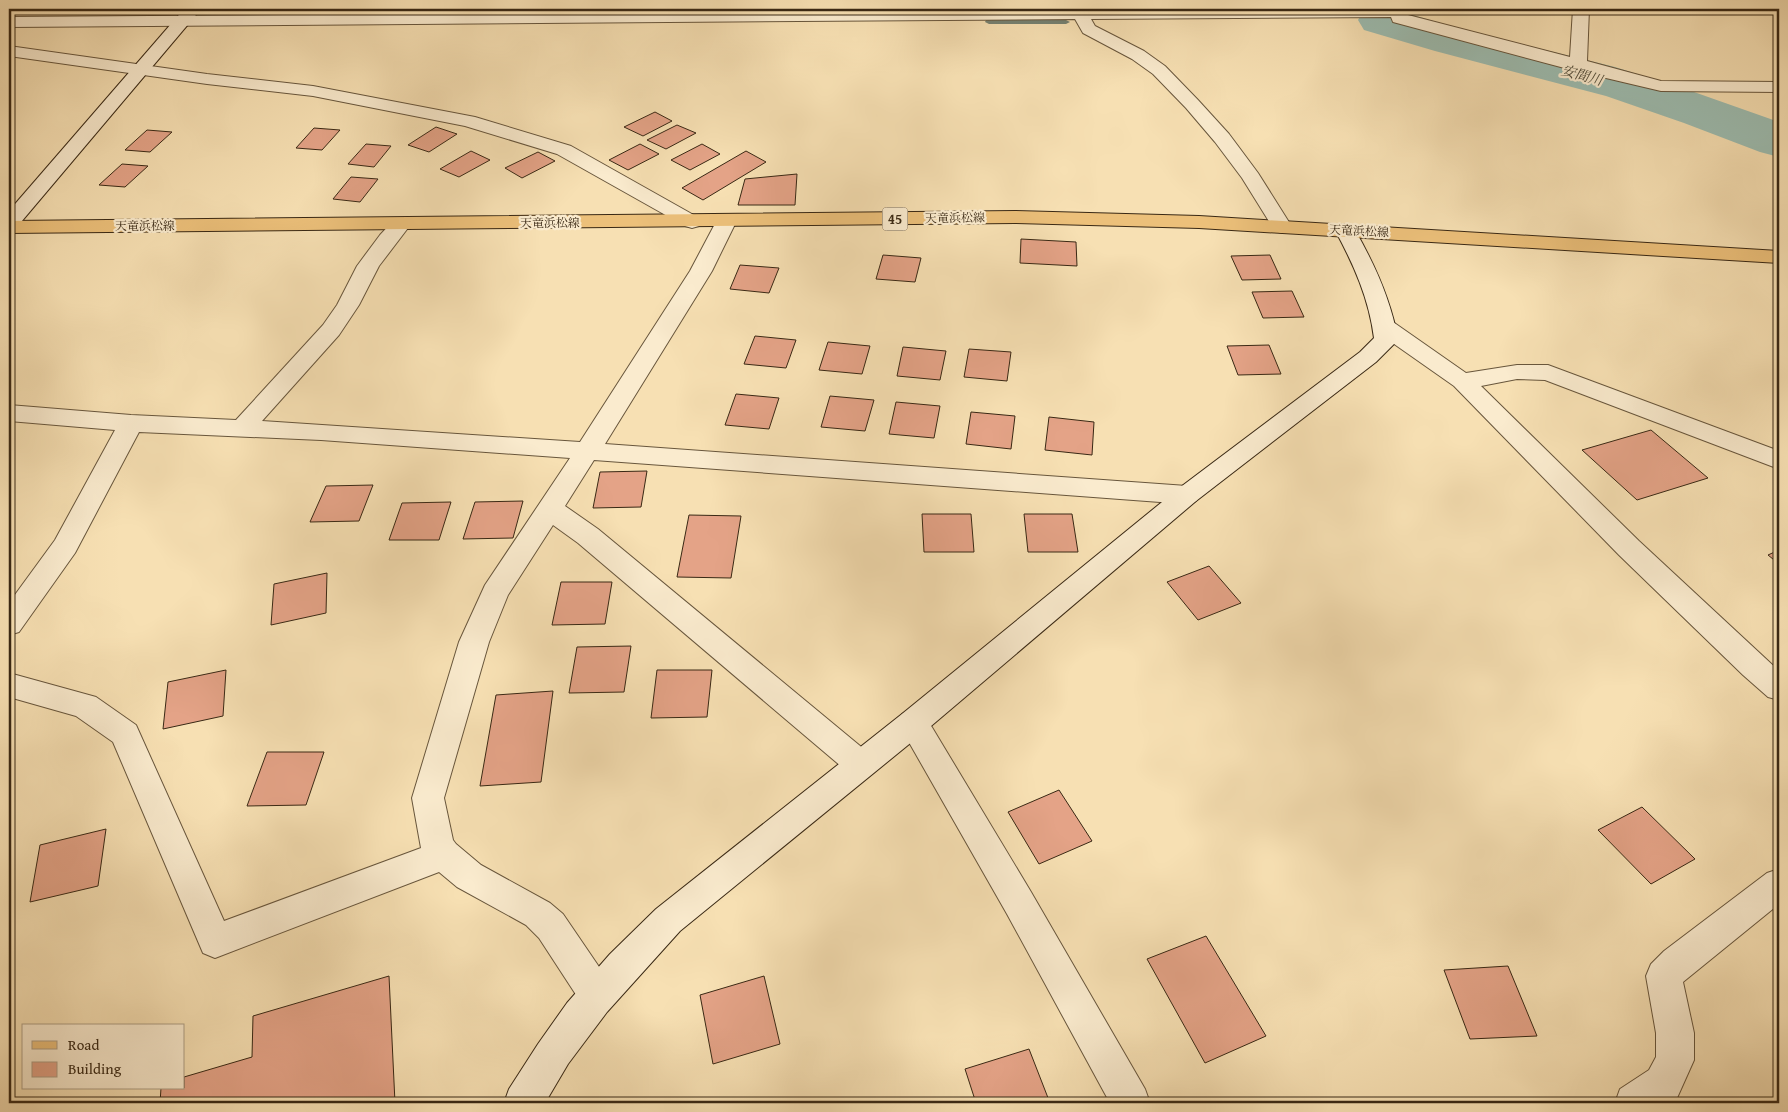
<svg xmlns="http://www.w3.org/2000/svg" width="1788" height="1112" font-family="'Gentium Book Plus','Noto Serif JP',serif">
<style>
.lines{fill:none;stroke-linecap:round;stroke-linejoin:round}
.stream{fill:#758172;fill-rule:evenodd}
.river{fill:#9dbdb1;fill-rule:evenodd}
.building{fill:#e4a387;stroke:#392814}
.street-casing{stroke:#68563c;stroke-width:2}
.secondary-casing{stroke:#392814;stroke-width:2}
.primary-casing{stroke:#392814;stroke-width:2}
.street{fill:#faebce;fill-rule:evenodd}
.secondary{fill:#faebce;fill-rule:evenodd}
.primary{fill:#ecc07a;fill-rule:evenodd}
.labels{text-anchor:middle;stroke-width:4.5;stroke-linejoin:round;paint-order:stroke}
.far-street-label{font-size:12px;fill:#392814;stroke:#faebce}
.far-water-label{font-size:14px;font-style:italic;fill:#524d3b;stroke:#faebce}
.shield{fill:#faebce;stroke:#73624c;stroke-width:1}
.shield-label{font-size:14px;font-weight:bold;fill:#392814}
</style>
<rect width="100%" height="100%" fill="#f7e0b3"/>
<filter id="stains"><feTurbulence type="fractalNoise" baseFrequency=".004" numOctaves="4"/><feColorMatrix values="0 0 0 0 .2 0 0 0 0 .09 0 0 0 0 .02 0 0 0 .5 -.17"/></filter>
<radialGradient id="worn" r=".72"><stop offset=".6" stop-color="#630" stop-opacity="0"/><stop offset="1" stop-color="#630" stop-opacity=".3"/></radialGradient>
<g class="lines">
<path class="stream" d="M 986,20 L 1066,20 L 1070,22 L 1066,24 L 989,24 L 985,22 Z"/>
<path class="river" d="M 1370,9 L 1392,9 L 1468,31 L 1615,67 L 1694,92 L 1779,122 L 1779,157 L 1760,152 L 1684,123 L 1606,96 L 1435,51 L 1364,30 L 1358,20 L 1364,10 Z"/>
</g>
<g class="building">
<path d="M 655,112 L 672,121 L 643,136 L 624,127 Z"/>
<path d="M 677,125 L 696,133 L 666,149 L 647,140 Z"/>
<path d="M 436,127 L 457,134 L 429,152 L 408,145 Z"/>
<path d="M 314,128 L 340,130 L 322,150 L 296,148 Z"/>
<path d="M 147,130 L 172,132 L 150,152 L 125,150 Z"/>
<path d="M 366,144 L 391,146 L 374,167 L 348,164 Z"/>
<path d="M 640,144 L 659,154 L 628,170 L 609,160 Z"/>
<path d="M 702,144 L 720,154 L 690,170 L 671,160 Z"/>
<path d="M 471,151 L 490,160 L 459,177 L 440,169 Z"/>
<path d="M 746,151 L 766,162 L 703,200 L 682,188 Z"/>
<path d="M 538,152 L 555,161 L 522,178 L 505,168 Z"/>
<path d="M 122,164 L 148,166 L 125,187 L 99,185 Z"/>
<path d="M 797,174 L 795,205 L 738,205 L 745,179 Z"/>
<path d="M 351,177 L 378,179 L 360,202 L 333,199 Z"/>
<path d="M 1021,239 L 1076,242 L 1077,266 L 1020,263 Z"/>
<path d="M 883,255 L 921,258 L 915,282 L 876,279 Z"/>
<path d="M 1270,255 L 1281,279 L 1242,280 L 1231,256 Z"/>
<path d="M 740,265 L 779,268 L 769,293 L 730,289 Z"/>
<path d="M 1292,291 L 1304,317 L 1263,318 L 1252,292 Z"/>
<path d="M 755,336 L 796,340 L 786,368 L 744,364 Z"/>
<path d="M 828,342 L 870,346 L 862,374 L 819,370 Z"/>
<path d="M 1269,345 L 1281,374 L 1238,375 L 1227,346 Z"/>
<path d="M 903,347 L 946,351 L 940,380 L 897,376 Z"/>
<path d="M 969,349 L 1011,352 L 1007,381 L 964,377 Z"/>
<path d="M 736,394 L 779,398 L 769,429 L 725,425 Z"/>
<path d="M 830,396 L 874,400 L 865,431 L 821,427 Z"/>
<path d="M 896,402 L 940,406 L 934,438 L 889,434 Z"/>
<path d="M 971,412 L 1015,416 L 1011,449 L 966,444 Z"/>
<path d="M 1049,417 L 1094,422 L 1092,455 L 1045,450 Z"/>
<path d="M 1651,430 L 1708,478 L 1637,500 L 1582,450 Z"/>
<path d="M 647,471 L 641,507 L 593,508 L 600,472 Z"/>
<path d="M 373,485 L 359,521 L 310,522 L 326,486 Z"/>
<path d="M 523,501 L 513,538 L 463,539 L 475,502 Z"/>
<path d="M 451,502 L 439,540 L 389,540 L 402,503 Z"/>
<path d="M 922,514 L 971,514 L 974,552 L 924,552 Z"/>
<path d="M 1024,514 L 1072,514 L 1078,552 L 1028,552 Z"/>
<path d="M 689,515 L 741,516 L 731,578 L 677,577 Z"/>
<path d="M 1779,550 L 1779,564 L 1768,555 Z"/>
<path d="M 1209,566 L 1241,603 L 1198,620 L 1167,582 Z"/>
<path d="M 327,573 L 326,613 L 271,625 L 274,584 Z"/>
<path d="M 561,582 L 612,582 L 605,624 L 552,625 Z"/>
<path d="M 631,646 L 624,692 L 569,693 L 577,647 Z"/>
<path d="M 226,670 L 223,716 L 163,729 L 168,682 Z"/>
<path d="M 657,670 L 712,670 L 707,717 L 651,718 Z"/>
<path d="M 553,691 L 541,782 L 480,786 L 496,695 Z"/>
<path d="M 267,752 L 324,752 L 306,805 L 247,806 Z"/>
<path d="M 1059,790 L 1092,841 L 1039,864 L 1008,812 Z"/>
<path d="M 1642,807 L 1695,859 L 1651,884 L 1598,830 Z"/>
<path d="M 106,829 L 98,886 L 30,902 L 40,845 Z"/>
<path d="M 1206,936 L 1266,1036 L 1205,1063 L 1147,959 Z"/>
<path d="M 1508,966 L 1537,1036 L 1470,1039 L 1444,970 Z"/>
<path d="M 389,976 L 395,1103 L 160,1103 L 161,1088 L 184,1088 L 184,1077 L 252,1057 L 253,1016 Z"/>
<path d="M 764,976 L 780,1044 L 713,1064 L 700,995 Z"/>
<path d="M 1029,1049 L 1050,1103 L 976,1103 L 965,1069 Z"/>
</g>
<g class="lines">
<defs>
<g id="street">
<path d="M 1069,9 L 1409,9 L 1408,15 L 1570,57 L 1573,9 L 1589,9 L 1587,61 L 1661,81 L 1779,82 L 1779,92 L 1661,91 L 1572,70 L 1393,22 L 1391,17 L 1091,19 L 1095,26 L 1144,51 L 1165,66 L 1198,100 L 1229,134 L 1258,173 L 1292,227 L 1289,231 L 1282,233 L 1275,231 L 1242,178 L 1215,142 L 1186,108 L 1153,74 L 1132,59 L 1083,33 L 1075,19 L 9,27 L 9,17 Z"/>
<path d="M 9,46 L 207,74 L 313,86 L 475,117 L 571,146 L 699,218 L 702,222 L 699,226 L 692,228 L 685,226 L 557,154 L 465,126 L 313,96 L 207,84 L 9,56 Z"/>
<path d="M 727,214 L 734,216 L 737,220 L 712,271 L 605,444 L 1187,486 L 1196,489 L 1200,495 L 1196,501 L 1187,504 L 594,460 L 565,506 L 598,529 L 871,755 L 876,764 L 871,773 L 860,777 L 849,773 L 578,543 L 553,525 L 508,595 L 489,642 L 444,798 L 453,840 L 456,844 L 481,865 L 550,903 L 563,914 L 610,983 L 615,995 L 610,1007 L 597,1013 L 584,1007 L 539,938 L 526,925 L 457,887 L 439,872 L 215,958 L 203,953 L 113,742 L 76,716 L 9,697 L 9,673 L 96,697 L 136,725 L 224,921 L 421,848 L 412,798 L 459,642 L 485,585 L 570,458 L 321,440 L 139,432 L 75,553 L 19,632 L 9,635 L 9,603 L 55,540 L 115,430 L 9,421 L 9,405 L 131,415 L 236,420 L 323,325 L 337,305 L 357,266 L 380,235 L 394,220 L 401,218 L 408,220 L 411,224 L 379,266 L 359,305 L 339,335 L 262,421 L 580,442 L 690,271 L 717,220 L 720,216 Z"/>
<path d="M 1385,320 L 1393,322 L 1466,373 L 1517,365 L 1548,365 L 1779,451 L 1779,469 L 1545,380 L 1517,379 L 1481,386 L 1639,541 L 1779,671 L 1779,700 L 1768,697 L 1743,675 L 1619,555 L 1454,386 L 1377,332 L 1374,327 L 1377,322 Z"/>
<path d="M 913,710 L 924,714 L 1031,892 L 1145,1089 L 1150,1103 L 1110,1103 L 1007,914 L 898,723 L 902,714 Z"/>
<path d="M 1779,869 L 1779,904 L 1683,982 L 1694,1033 L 1694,1060 L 1677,1098 L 1668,1103 L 1615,1103 L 1620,1089 L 1649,1070 L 1656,1057 L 1656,1033 L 1646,976 L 1651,964 L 1664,951 L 1767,873 Z"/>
</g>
<g id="secondary">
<path d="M 184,9 L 201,9 L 16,228 L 9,230 L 9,211 Z"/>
<path d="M 1345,224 L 1352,226 L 1355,230 C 1375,265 1391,300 1398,340 L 1376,362 L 1196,501 L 924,732 L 680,931 L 607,1012 L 568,1064 L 545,1103 L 504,1103 L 509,1089 L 538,1044 L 567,1003 L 610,954 L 656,909 L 902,714 L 1178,489 L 1360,352 L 1374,338 C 1369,299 1354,265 1335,230 L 1338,226 Z"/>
</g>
<path id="primary" d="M 1015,211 L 1199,216 L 1779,251 L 1779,263 L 1199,228 L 1015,223 L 9,233 L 9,221 Z"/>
</defs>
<use href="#street" class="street-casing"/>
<use href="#secondary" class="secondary-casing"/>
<use href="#primary" class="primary-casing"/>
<use href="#street" class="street"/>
<use href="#secondary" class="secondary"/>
<use href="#primary" class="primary"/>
</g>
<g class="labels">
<g class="far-street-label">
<text transform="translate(955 218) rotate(-1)" y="4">天竜浜松線</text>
<text x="550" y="227">天竜浜松線</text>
<text x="145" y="230">天竜浜松線</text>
<text transform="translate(1359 231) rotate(3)" y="4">天竜浜松線</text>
</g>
<g class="far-water-label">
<text transform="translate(1582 75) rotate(15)" y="5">安間川</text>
</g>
<rect class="shield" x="882.5" y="207.5" width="25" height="23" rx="4"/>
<g class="shield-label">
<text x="895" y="224">45</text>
</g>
</g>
<rect width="1788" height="1112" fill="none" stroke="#f7e0b3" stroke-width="30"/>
<rect x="10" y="10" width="1768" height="1092" fill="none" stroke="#392814" stroke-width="2.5"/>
<rect x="15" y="15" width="1758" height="1082" fill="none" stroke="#392814"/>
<rect x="22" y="1024" width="162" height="65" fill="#faebce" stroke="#ad9d84"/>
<rect x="32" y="1041" width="25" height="8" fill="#ecc07a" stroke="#ad9d84"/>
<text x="68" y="1050" font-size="15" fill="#392814">Road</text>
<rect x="32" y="1062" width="25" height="15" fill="#e4a387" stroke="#ad9d84"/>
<text x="68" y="1074" font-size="15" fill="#392814">Building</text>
<rect width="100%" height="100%" filter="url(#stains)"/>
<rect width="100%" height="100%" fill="url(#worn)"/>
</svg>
